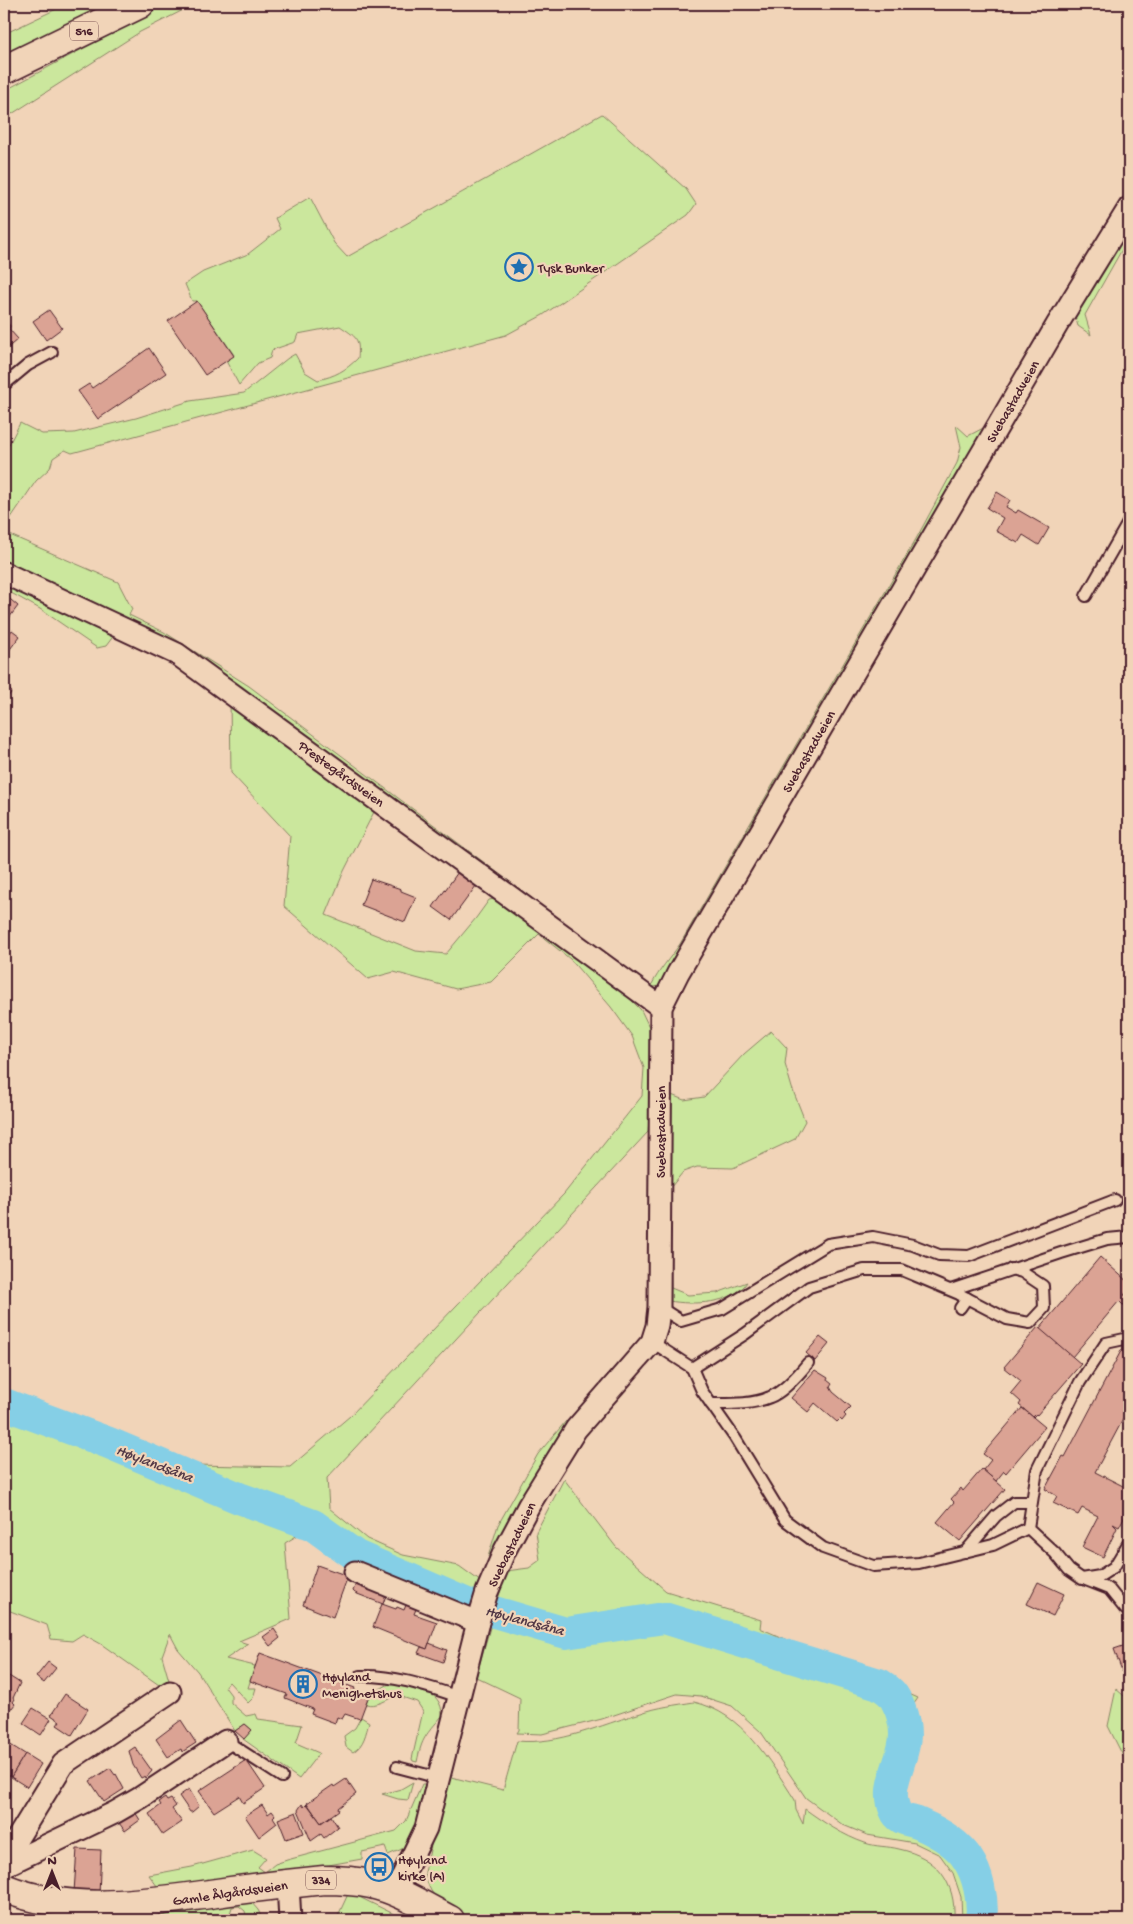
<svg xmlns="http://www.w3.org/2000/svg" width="1133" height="1924" font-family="'Gochi Hand',sans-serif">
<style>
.green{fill:#cbe79d;stroke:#8a8364}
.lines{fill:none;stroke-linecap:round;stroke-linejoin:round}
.river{stroke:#85cfe6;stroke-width:32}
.building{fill:#dba394;stroke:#4a1f2b}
.lane-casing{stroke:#4a1f2b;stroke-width:14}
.street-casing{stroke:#4a1f2b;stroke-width:25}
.primary-casing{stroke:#4a1f2b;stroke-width:31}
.lane{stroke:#f1d4b8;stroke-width:10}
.street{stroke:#f1d4b8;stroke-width:21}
.primary{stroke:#f1d4b8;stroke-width:28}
.labels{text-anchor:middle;stroke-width:4.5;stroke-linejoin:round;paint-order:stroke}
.shield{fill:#f1d4b8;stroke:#7c5555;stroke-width:1}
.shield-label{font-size:12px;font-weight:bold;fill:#4a1f2b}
.poi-label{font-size:14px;fill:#4a1f2b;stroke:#f1d4b8;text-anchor:start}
.street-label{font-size:14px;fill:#4a1f2b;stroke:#f1d4b8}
.water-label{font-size:15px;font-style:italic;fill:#533947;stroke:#f1d4b8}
</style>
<rect width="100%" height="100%" fill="#f1d4b8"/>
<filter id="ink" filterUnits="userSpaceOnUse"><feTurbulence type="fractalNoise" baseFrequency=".02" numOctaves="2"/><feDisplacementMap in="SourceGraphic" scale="10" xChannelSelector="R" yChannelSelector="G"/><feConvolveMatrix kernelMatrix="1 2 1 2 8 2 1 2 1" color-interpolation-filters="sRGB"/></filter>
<g filter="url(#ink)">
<g class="green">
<path d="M 67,4 L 111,4 L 4,54 L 4,34 Z"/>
<path d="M 166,4 L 195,4 L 140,32 L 4,119 L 4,91 Z"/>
<path d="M 602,114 L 686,189 L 696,204 L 688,215 L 543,315 L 506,335 L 72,453 L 65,450 L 53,458 L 50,468 L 36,481 L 4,528 L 4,454 L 20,423 L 42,434 L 74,433 L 136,418 L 190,401 L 244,393 L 288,358 L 295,354 L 305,372 L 318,380 C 335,376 345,371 358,358 C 360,338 356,337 340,326 L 298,334 L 295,342 L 272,350 L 270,358 L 258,363 L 239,385 L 226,361 L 234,355 L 197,301 L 192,301 L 185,284 L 203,272 L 248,254 L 280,229 L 275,218 L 310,197 L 334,243 L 347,257 Z"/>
<path d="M 1129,221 L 1129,237 L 1085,315 L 1091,335 L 1078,326 L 1073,310 Z"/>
<path d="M 956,425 L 968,436 L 989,425 L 660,986 L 654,987 L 651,986 C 659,970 670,958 680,944 L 916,539 L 957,463 L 961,447 Z"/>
<path d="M 4,534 L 10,535 L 118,582 L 132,609 L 129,615 L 164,632 L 249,686 L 626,969 L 124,622 L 106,646 L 97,648 L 40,609 L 4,589 Z"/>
<path d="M 230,700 L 376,808 L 344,871 L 326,915 L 416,951 L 446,954 L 476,918 L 489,900 L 500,898 L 610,979 L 641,1010 L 650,1029 L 650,1105 L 648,1132 L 327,1478 L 329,1508 L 367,1539 L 403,1555 L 459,1566 L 484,1584 L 478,1605 L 440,1595 L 365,1568 L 308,1529 L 285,1543 L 291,1619 L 239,1641 L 248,1644 L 226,1659 L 255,1666 L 248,1688 L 256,1688 L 253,1698 L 248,1703 L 229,1682 L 225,1687 L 231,1695 L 231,1703 L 246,1716 L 256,1714 L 258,1719 L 302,1725 L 296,1743 L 319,1753 L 299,1779 L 243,1739 L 252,1730 L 245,1724 L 235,1731 L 198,1672 L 178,1649 L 170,1634 L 162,1656 L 170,1684 L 159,1685 L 101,1644 L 83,1634 L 72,1641 L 51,1639 L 47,1625 L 5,1609 L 4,1611 L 4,1397 L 196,1465 L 290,1467 L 350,1416 L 564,1194 L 642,1096 L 644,1068 L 632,1036 L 611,1007 L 570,959 L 539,934 L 491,982 L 456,989 L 394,972 L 368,979 L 284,906 L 290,836 L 231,773 Z"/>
<path d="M 771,1031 L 787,1048 L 785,1064 L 792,1088 L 805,1121 L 795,1139 L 733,1168 L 697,1167 L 683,1172 L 671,1187 L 669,1237 L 671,1288 L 688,1295 L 717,1293 L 747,1282 C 733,1305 692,1305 669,1301 L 669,1094 L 684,1100 L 704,1097 L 744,1054 Z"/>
<path d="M 566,1421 L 568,1427 L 495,1554 L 488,1557 L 498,1525 L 538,1454 Z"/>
<path d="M 564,1479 L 616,1547 L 666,1591 L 761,1620 L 760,1628 L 918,1698 C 913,1706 904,1715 902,1724 C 898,1736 897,1750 894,1762 C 892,1773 886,1790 889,1800 C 895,1824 911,1826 931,1835 C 963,1851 982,1885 976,1920 L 962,1920 L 961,1897 L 953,1873 L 940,1855 L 915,1843 L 867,1835 L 843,1825 L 806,1798 L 761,1732 L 732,1706 L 701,1696 L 677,1694 L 602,1719 L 542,1734 L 517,1733 L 519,1730 L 520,1698 L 476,1677 L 506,1571 L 529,1568 L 540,1560 L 536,1532 Z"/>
<path d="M 389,1684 C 411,1684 443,1689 442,1716 C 426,1735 422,1737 417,1762 L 413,1761 L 412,1759 L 423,1711 L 417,1702 L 396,1695 C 387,1700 376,1707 366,1704 L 369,1695 Z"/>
<path d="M 1116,1689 L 1129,1700 L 1129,1768 L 1108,1726 Z"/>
<path d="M 694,1702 C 743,1713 769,1760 795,1800 L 796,1810 L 803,1824 L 805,1809 C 823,1822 844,1836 865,1843 C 876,1847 888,1846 899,1849 C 937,1857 956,1882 954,1920 L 476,1920 C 451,1908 429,1903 425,1872 L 447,1776 L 503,1790 L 517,1741 C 560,1745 600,1725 641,1713 C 658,1707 676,1705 694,1702 Z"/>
<path d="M 361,1717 L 369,1722 C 366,1733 364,1746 353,1752 L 346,1747 L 344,1736 L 355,1728 Z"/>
<path d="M 413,1782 L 408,1800 L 398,1799 L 382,1794 L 401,1789 Z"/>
<path d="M 422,1784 L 427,1784 L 414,1834 L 402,1849 L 388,1855 L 385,1847 L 362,1852 L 362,1859 L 284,1873 L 160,1890 L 149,1875 L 192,1867 L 253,1850 L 266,1858 L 258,1867 L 265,1872 L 275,1864 L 287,1860 L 396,1831 L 406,1821 Z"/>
<path d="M 349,1892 L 406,1920 L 336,1920 Z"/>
<path d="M 251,1902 L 258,1910 L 263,1920 L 252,1920 L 246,1916 L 245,1911 L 239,1906 L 232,1907 L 228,1920 L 123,1920 L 127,1913 Z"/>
</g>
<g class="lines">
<path class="river" d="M 4,1404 L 109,1443 L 239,1498 L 313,1525 L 356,1556 L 467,1604 L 566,1633 L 664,1618 L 879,1684 C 892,1692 894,1695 900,1709 C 903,1717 905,1726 905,1735 C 905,1760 884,1785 895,1810 C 899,1821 911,1820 920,1824 C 936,1831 957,1843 967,1858 C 978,1874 984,1901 981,1920"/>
</g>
<g class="building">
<path d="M 197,301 L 234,356 L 205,375 L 168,321 Z"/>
<path d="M 49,310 L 62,328 L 46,340 L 33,321 Z"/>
<path d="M 4,318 L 10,326 L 9,329 L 18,339 L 4,351 Z"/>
<path d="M 149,348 L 166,373 L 98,419 L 78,391 L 89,384 L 92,388 Z"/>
<path d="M 997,492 L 1010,500 L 1006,507 L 1016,513 L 1018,510 L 1049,528 L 1039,545 L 1023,535 L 1018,543 L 996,531 L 1003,518 L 987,508 Z"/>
<path d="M 4,594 L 18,606 L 6,622 L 4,620 Z"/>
<path d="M 12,630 L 20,636 L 4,657 L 4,641 Z"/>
<path d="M 4,684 L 12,692 L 4,701 Z"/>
<path d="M 458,872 L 476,886 L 451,920 L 433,907 Z"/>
<path d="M 371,879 L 401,889 L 401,891 L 416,897 L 405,922 L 361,905 Z"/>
<path d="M 1100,1257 L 1129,1283 L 1129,1289 L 1124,1295 L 1129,1296 L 1129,1304 L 1123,1305 L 1119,1301 L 1072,1357 L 1039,1329 Z"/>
<path d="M 1038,1327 L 1081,1364 L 1037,1415 L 1036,1414 L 1033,1417 L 1019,1405 L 1021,1402 L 1011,1393 L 1021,1381 L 1004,1367 Z"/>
<path d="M 820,1337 L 829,1344 L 815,1361 L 806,1353 Z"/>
<path d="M 1122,1349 L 1129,1353 L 1129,1408 L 1095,1472 L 1129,1489 L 1129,1508 L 1119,1527 L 1113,1524 L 1117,1528 L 1103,1557 L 1082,1547 L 1098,1516 L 1082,1508 L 1078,1515 L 1053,1503 L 1057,1496 L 1045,1489 L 1063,1456 L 1065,1457 Z"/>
<path d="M 815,1370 L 828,1378 L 827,1380 L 832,1384 L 830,1387 L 833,1392 L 851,1407 L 844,1414 L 846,1416 L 842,1421 L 840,1419 L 837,1422 L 815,1403 L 808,1412 L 791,1398 Z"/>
<path d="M 1022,1408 L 1045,1427 L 1006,1473 L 1004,1471 L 996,1481 L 983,1470 L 991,1460 L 983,1454 Z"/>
<path d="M 982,1469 L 1005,1489 L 960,1541 L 937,1522 L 954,1502 L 951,1499 L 961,1488 L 963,1491 Z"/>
<path d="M 1129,1560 L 1129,1572 L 1124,1569 Z"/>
<path d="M 317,1565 L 348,1576 L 333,1617 L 303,1605 Z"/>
<path d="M 357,1581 L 387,1592 L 383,1604 L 355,1593 L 353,1591 Z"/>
<path d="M 1038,1582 L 1064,1594 L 1053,1616 L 1027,1604 Z"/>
<path d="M 382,1604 L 396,1609 L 397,1607 L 404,1610 L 406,1605 L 416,1609 L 414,1614 L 437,1622 L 427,1649 L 373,1627 Z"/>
<path d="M 274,1629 L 280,1638 L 270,1646 L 263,1637 Z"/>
<path d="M 429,1643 L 447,1650 L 443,1662 L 418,1653 L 421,1647 L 427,1649 Z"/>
<path d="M 1129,1644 L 1129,1690 L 1114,1649 Z"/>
<path d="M 260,1653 L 355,1688 L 354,1690 L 369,1695 L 360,1719 L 345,1714 L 342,1719 L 337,1717 L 335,1723 L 311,1714 L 313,1709 L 285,1698 L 287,1694 L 250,1681 Z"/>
<path d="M 48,1662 L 56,1668 L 44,1683 L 36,1677 Z"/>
<path d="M 4,1673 L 20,1683 L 13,1698 L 15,1699 L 13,1702 L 15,1704 L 12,1708 L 7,1707 L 4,1712 Z"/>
<path d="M 65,1694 L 88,1709 L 72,1735 L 57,1725 L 60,1721 L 51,1715 Z"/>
<path d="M 33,1708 L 51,1719 L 41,1735 L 23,1723 Z"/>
<path d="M 181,1720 L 196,1743 L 182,1752 L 181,1749 L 168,1757 L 156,1739 Z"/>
<path d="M 245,1724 L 252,1730 L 244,1739 L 235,1731 Z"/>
<path d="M 9,1744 L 25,1754 L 11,1777 L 4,1773 L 4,1753 Z"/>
<path d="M 135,1747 L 152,1771 L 146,1778 L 145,1776 L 141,1778 L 133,1765 L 129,1751 Z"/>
<path d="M 25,1754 L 41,1764 L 27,1787 L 11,1777 Z"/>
<path d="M 246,1760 L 265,1788 L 243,1803 L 239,1796 L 214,1812 L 199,1791 Z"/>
<path d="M 110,1768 L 115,1775 L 116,1774 L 124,1789 L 104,1802 L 90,1781 Z"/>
<path d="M 346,1779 L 356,1794 L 338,1808 L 339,1810 L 321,1823 L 307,1803 L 333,1785 L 334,1787 Z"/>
<path d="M 189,1789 L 199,1806 L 192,1812 L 190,1812 L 179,1796 Z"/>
<path d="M 165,1798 L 167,1801 L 171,1799 L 176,1806 L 172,1809 L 182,1822 L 163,1835 L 149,1814 L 161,1805 L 159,1802 Z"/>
<path d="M 302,1804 L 304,1807 L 307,1804 L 321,1823 L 331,1816 L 338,1827 L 324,1838 L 321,1834 L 311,1841 L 298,1810 Z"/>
<path d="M 262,1805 L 268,1814 L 272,1811 L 275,1815 L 273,1817 L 277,1823 L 259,1837 L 245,1816 Z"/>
<path d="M 135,1812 L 140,1820 L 125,1831 L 119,1823 Z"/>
<path d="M 296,1812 L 304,1833 L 286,1839 L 278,1819 Z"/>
<path d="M 77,1849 L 101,1850 L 99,1894 L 74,1892 Z"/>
</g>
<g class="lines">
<defs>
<g id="lane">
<path d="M 4,385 L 28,365 L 52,352"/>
<path d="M 1086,596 L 1129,521"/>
<path d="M 951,1290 L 1061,1253 L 1107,1239 L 1129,1237"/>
<path d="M 659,1307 L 681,1321 L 722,1309 L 828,1244 L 873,1237 L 913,1245 L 939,1255 L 969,1256 L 1115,1200"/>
<path d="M 960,1308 L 967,1298"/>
<path d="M 1129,1338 L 1106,1343 L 1080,1382 L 1037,1470 L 1028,1528 L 1055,1553 L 1069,1570 L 1082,1579 L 1100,1576 L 1114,1567 L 1129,1542"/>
<path d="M 652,1342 L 692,1368 L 745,1334 L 809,1287 L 864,1270 L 902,1270 L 959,1294 L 1007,1319 L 1030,1323 L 1044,1308 L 1043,1286 L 1022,1272 L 1011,1269"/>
<path d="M 692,1368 L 702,1391 L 735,1438 L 785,1520 L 823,1548 L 873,1566 L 919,1563 L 993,1545 L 1028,1528"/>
<path d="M 711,1404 C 730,1404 752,1405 770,1397 C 783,1392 799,1374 808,1363"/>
<path d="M 965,1552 L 996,1516 L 1014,1502 L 1031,1502"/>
<path d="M 1086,1580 L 1109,1589 L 1125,1609 L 1129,1611"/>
<path d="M 360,1676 C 395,1675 426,1686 459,1697"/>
<path d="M 226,1741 L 282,1777"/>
<path d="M 397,1767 L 439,1778"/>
</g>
<g id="street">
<path d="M 4,573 L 177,654 L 661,1007"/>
<path d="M 355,1572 L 478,1622"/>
<path d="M 8,1864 L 12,1847 L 63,1764 L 170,1692"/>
<path d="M 4,1868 L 8,1864 L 114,1813 L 140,1798 L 226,1741"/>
<path d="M 288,1884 L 290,1920"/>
<path d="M 395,1892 L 426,1828 L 478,1622 L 487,1592 L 505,1550 L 529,1505 L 576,1429 L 652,1342 L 657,1326 L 659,1307 L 661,1007 L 678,973 L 1057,325 L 1129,208"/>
</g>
<g id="primary">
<path d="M 4,70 L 140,4"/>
<path d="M 4,1888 C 69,1914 136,1904 203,1895 C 243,1889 284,1884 324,1880 C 340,1880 356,1881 371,1884 C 399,1890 425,1907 450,1920"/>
</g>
</defs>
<use href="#lane" class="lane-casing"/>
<use href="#street" class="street-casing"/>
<use href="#primary" class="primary-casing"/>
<use href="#lane" class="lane"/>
<use href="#street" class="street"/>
<use href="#primary" class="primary"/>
</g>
</g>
<defs>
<symbol id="sight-ring" viewBox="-11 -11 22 22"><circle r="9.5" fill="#f1d4b8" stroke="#1f6fb2" stroke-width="1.5"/><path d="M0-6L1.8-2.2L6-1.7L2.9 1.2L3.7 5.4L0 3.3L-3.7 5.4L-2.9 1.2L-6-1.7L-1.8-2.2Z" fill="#1f6fb2"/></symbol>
<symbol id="building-ring" viewBox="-11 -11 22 22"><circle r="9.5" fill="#f1d4b8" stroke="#1f6fb2" stroke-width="1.5"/><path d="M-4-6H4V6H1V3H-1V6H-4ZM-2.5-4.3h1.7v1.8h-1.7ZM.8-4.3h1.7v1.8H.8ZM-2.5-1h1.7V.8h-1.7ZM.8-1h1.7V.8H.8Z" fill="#1f6fb2"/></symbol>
<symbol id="bus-ring" viewBox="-11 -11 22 22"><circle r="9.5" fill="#f1d4b8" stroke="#1f6fb2" stroke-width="1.5"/><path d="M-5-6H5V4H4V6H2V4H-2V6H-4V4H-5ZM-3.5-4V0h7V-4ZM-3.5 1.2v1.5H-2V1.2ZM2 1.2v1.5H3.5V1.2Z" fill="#1f6fb2"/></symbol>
</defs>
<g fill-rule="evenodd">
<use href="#sight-ring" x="503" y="251" width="32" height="32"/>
<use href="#building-ring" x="287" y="1668" width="32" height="32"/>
<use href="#bus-ring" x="363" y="1851" width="32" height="32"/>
</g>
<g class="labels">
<g class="shield">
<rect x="70" y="21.5" width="28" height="19" rx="4"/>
<rect x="306" y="1870.5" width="30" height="19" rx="4"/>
</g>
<g class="shield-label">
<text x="84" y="35">516</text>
<text x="321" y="1884">334</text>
</g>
<g class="poi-label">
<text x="538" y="272">Tysk Bunker</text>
<text x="322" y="1681">Høyland<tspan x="322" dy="16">Menighetshus</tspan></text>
<text x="398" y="1864">Høyland<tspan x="398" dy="16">kirke (A)</tspan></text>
</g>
<g class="street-label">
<text transform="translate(1012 401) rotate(-60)" y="5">Svebastadveien</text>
<text transform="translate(808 751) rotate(-60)" y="5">Svebastadveien</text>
<text transform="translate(342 773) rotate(36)" y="5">Prestegårdsveien</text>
<text transform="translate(660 1132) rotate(-90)" y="5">Svebastadveien</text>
<text transform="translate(511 1544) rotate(-64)" y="5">Svebastadveien</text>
<text transform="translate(230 1892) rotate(-8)" y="5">Gamle Ålgårdsveien</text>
</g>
<g class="water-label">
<text transform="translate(155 1463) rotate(21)" y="5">Høylandsåna</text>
<text transform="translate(525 1620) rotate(15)" y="5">Høylandsåna</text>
</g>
</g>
<rect width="1133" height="1924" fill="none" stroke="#f1d4b8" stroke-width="20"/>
<rect x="10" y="10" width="1113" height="1904" fill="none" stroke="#4a1f2b" stroke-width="2" filter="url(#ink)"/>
<g transform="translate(52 1872)" stroke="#f1d4b8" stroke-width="4" paint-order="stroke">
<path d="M0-4L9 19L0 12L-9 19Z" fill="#4a1f2b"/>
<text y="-8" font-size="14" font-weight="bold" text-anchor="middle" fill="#4a1f2b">N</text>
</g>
</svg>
